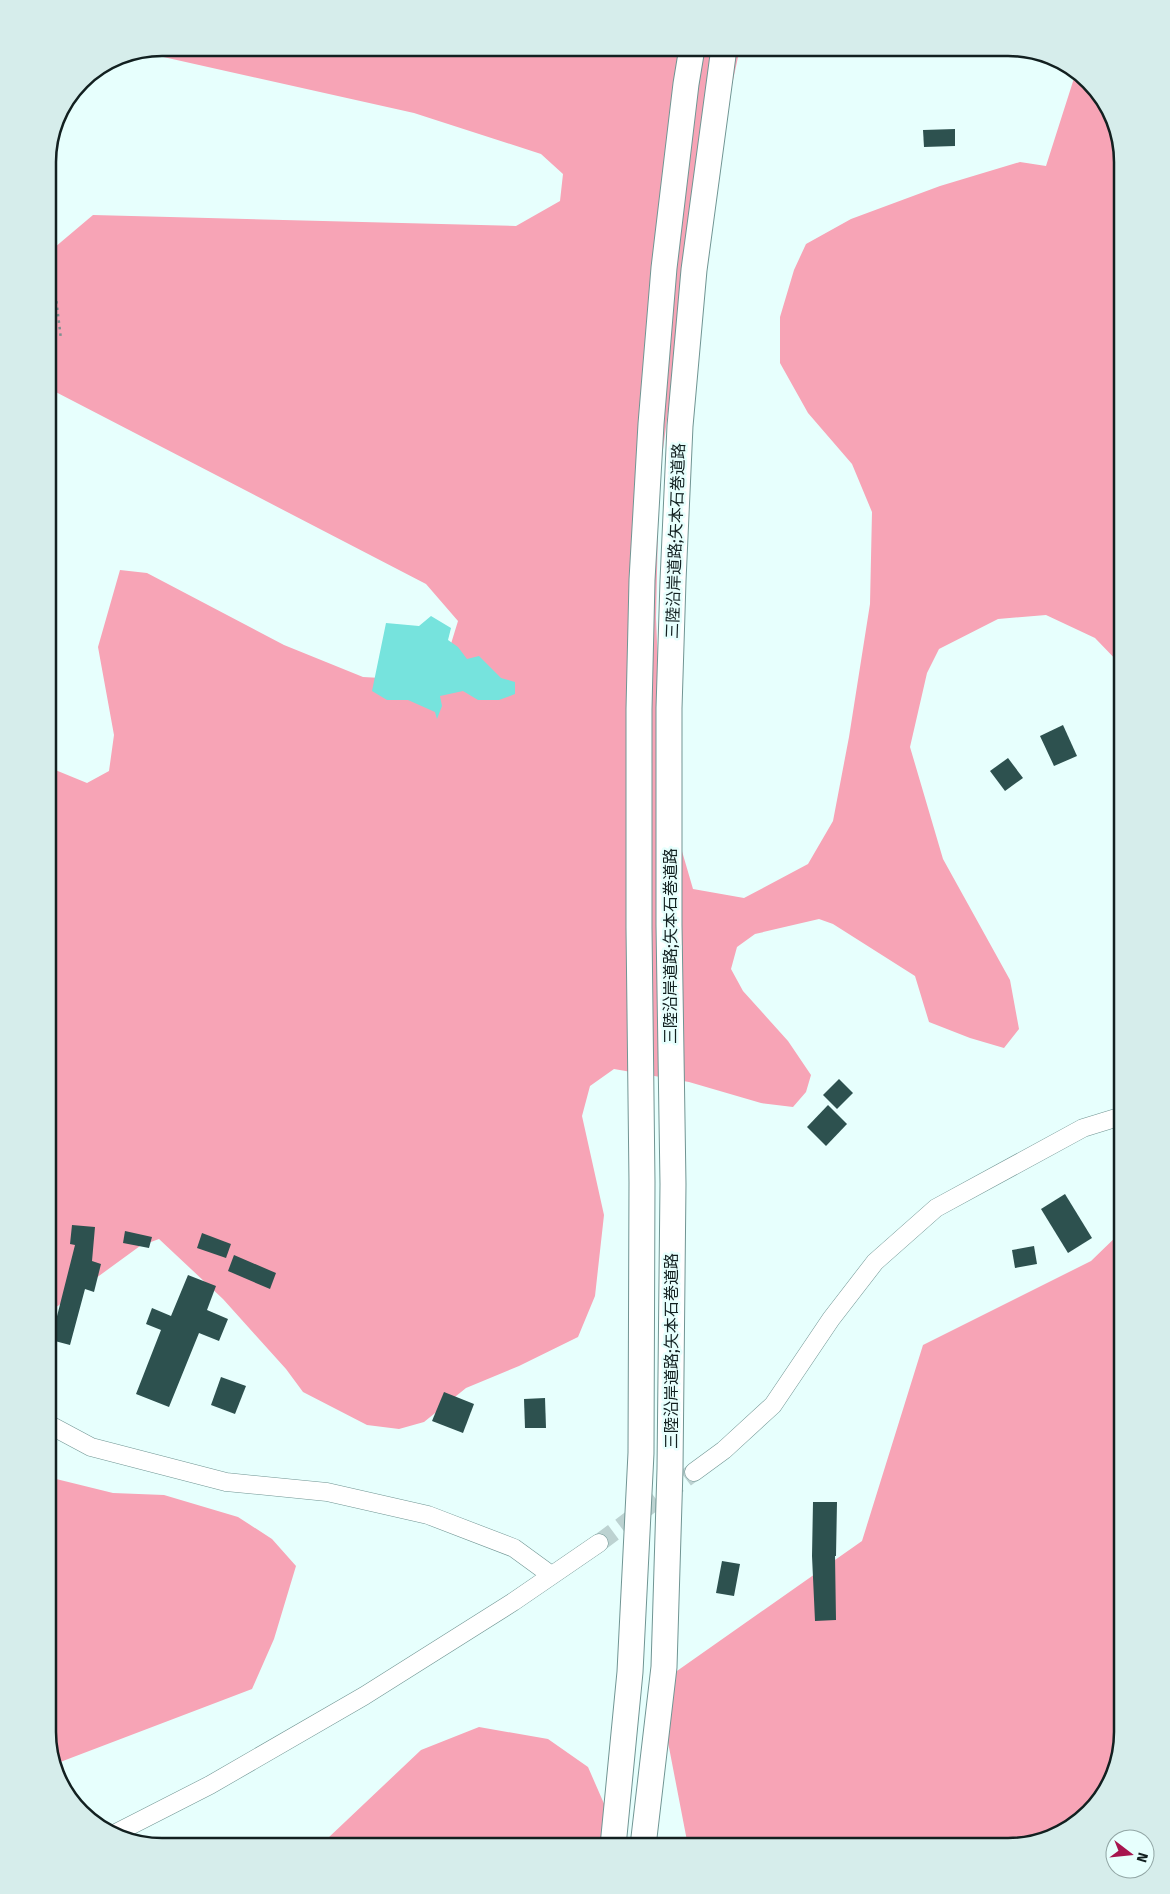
<svg xmlns="http://www.w3.org/2000/svg" width="1170" height="1894" font-family="'Fira Sans','Noto Sans JP',sans-serif">
<style>
.forest{fill:#f7a4b6}
.water{fill:#76e3dd}
.building{fill:#2d514f}
.lines{fill:none;stroke-linecap:round;stroke-linejoin:round}
.minor-tunnel{stroke:#bcd2d1;stroke-width:18;stroke-dasharray:18 9;stroke-linecap:butt}
.minor-casing{stroke:#709593;stroke-width:19}
.highway-casing{stroke:#709593;stroke-width:27}
.path{stroke:#7e9190;stroke-width:2.5;stroke-dasharray:2.5 4;stroke-linecap:butt}
.minor{stroke:#fff;stroke-width:18}
.highway{stroke:#fff;stroke-width:25}
.labels{text-anchor:middle;stroke-width:5;stroke-linejoin:round;paint-order:stroke}
.street-label{font-size:16px;fill:#122020;stroke:#e7fffd}
.rim{fill:none;stroke:#122020;stroke-width:2.5}
</style>
<rect width="100%" height="100%" fill="#e7fffd"/>
<g class="forest">
<path d="M 162,48 L 740,48 L 679,328 L 659,480 L 656,618 L 663,786 L 693,889 L 744,898 L 808,864 L 833,821 L 849,737 L 870,604 L 872,512 L 852,464 L 808,413 L 780,363 L 780,317 L 794,270 L 806,244 L 851,219 L 940,186 L 1020,162 L 1046,166 L 1076,72 L 1111,111 L 1122,162 L 1122,666 L 1095,638 L 1046,615 L 998,619 L 939,649 L 927,673 L 910,747 L 943,859 L 1010,980 L 1019,1029 L 1004,1048 L 970,1038 L 929,1022 L 915,976 L 833,924 L 819,919 L 755,934 L 737,947 L 731,969 L 743,991 L 788,1041 L 811,1075 L 806,1092 L 793,1107 L 761,1103 L 689,1082 L 614,1069 L 590,1086 L 582,1116 L 604,1215 L 595,1296 L 578,1337 L 519,1366 L 466,1388 L 424,1422 L 399,1429 L 367,1425 L 303,1392 L 286,1369 L 223,1299 L 159,1239 L 140,1246 L 55,1308 L 48,1317 L 48,767 L 87,783 L 109,771 L 114,735 L 98,647 L 120,570 L 147,573 L 284,645 L 363,677 L 399,679 L 450,647 L 458,621 L 426,584 L 48,388 L 48,253 L 93,215 L 516,226 L 560,201 L 563,174 L 541,154 L 414,113 L 141,52 Z"/>
<path d="M 1122,1231 L 1122,1732 L 1103,1795 L 1059,1835 L 1008,1846 L 688,1846 L 657,1685 L 862,1541 L 923,1345 L 1091,1261 Z"/>
<path d="M 48,1477 L 113,1493 L 164,1495 L 238,1517 L 272,1539 L 296,1566 L 274,1639 L 252,1689 L 55,1764 L 48,1732 Z"/>
<path d="M 479,1727 L 548,1739 L 588,1767 L 612,1822 L 610,1846 L 305,1846 L 327,1839 L 421,1750 Z"/>
</g>
<path class="water" d="M 431,616 L 451,628 L 448,640 L 458,647 L 467,659 L 479,656 L 501,678 L 515,682 L 515,694 L 499,700 L 478,700 L 463,691 L 440,696 L 442,706 L 437,719 L 435,712 L 408,700 L 387,700 L 372,691 L 386,623 L 419,626 Z"/>
<g class="building">
<path d="M 955,129 L 955,146 L 924,147 L 923,130 Z"/>
<path d="M 1063,725 L 1077,756 L 1054,766 L 1040,736 Z"/>
<path d="M 1008,758 L 1023,778 L 1005,791 L 990,771 Z"/>
<path d="M 839,1079 L 853,1093 L 837,1109 L 823,1095 Z"/>
<path d="M 828,1105 L 847,1124 L 826,1146 L 807,1127 Z"/>
<path d="M 1065,1194 L 1092,1238 L 1068,1253 L 1041,1209 Z"/>
<path d="M 72,1225 L 95,1227 L 92,1261 L 101,1264 L 94,1292 L 85,1289 L 70,1345 L 51,1340 L 75,1245 L 70,1244 Z"/>
<path d="M 125,1231 L 152,1237 L 149,1248 L 123,1243 Z"/>
<path d="M 202,1233 L 231,1244 L 226,1258 L 197,1248 Z"/>
<path d="M 1034,1246 L 1037,1264 L 1015,1268 L 1012,1250 Z"/>
<path d="M 234,1255 L 276,1273 L 270,1289 L 228,1271 Z"/>
<path d="M 188,1275 L 216,1286 L 207,1310 L 228,1319 L 219,1341 L 199,1333 L 169,1407 L 136,1394 L 161,1330 L 146,1324 L 152,1308 L 171,1316 Z"/>
<path d="M 221,1377 L 246,1386 L 235,1414 L 211,1405 Z"/>
<path d="M 444,1392 L 474,1404 L 463,1433 L 432,1421 Z"/>
<path d="M 545,1398 L 546,1428 L 525,1428 L 524,1399 Z"/>
<path d="M 813,1502 L 837,1502 L 836,1556 L 835,1556 L 836,1620 L 815,1621 L 812,1556 Z"/>
<path d="M 722,1561 L 740,1564 L 734,1596 L 716,1593 Z"/>
</g>
<g class="lines">
<path class="minor-tunnel" d="M 599,1543 L 694,1472"/>
<defs>
<g id="minor">
<path d="M 48,1424 L 91,1447 L 226,1482 L 327,1492 L 428,1515 L 514,1548 L 551,1575"/>
<path d="M 694,1472 L 724,1450 L 773,1405 L 831,1319 L 875,1262 L 936,1208 L 1083,1128 L 1122,1116"/>
<path d="M 116,1833 L 210,1785 L 364,1696 L 513,1602 L 599,1543"/>
</g>
<g id="highway">
<path d="M 613,1846 L 630,1672 L 641,1453 L 642,1182 L 639,928 L 639,709 L 642,580 L 651,424 L 664,268 L 686,84 L 692,48"/>
<path d="M 643,1846 L 664,1667 L 670,1469 L 673,1184 L 669,925 L 669,708 L 673,581 L 680,426 L 694,270 L 724,48"/>
</g>
</defs>
<use href="#minor" class="minor-casing"/>
<use href="#highway" class="highway-casing"/>
<path class="path" d="M 48,263 L 56,298 L 61,339"/>
<use href="#minor" class="minor"/>
<use href="#highway" class="highway"/>
</g>
<g class="labels">
<g class="street-label">
<text transform="translate(675 541) rotate(-88)" y="6">三陸沿岸道路;矢本石巻道路</text>
<text transform="translate(670 946) rotate(-90)" y="6">三陸沿岸道路;矢本石巻道路</text>
<text transform="translate(671 1351) rotate(-90)" y="6">三陸沿岸道路;矢本石巻道路</text>
</g>
</g>
<path d="M0 0H1170V1894H0ZM162 56H1008A106 106 0 0 1 1114 162V1732A106 106 0 0 1 1008 1838H162A106 106 0 0 1 56 1732V162A106 106 0 0 1 162 56Z" fill="#d6edeb" fill-rule="evenodd"/>
<path class="rim" d="M162 56H1008A106 106 0 0 1 1114 162V1732A106 106 0 0 1 1008 1838H162A106 106 0 0 1 56 1732V162A106 106 0 0 1 162 56Z"/>
<g transform="translate(1130 1854) rotate(106)"><circle r="24" fill="#e7fffd" stroke="#92a6a5"/>
<path d="M0-4L9 19L0 12L-9 19Z" fill="#a7144e"/>
<text y="-8" font-size="14" font-weight="bold" text-anchor="middle" fill="#122020">N</text>
</g>
</svg>
